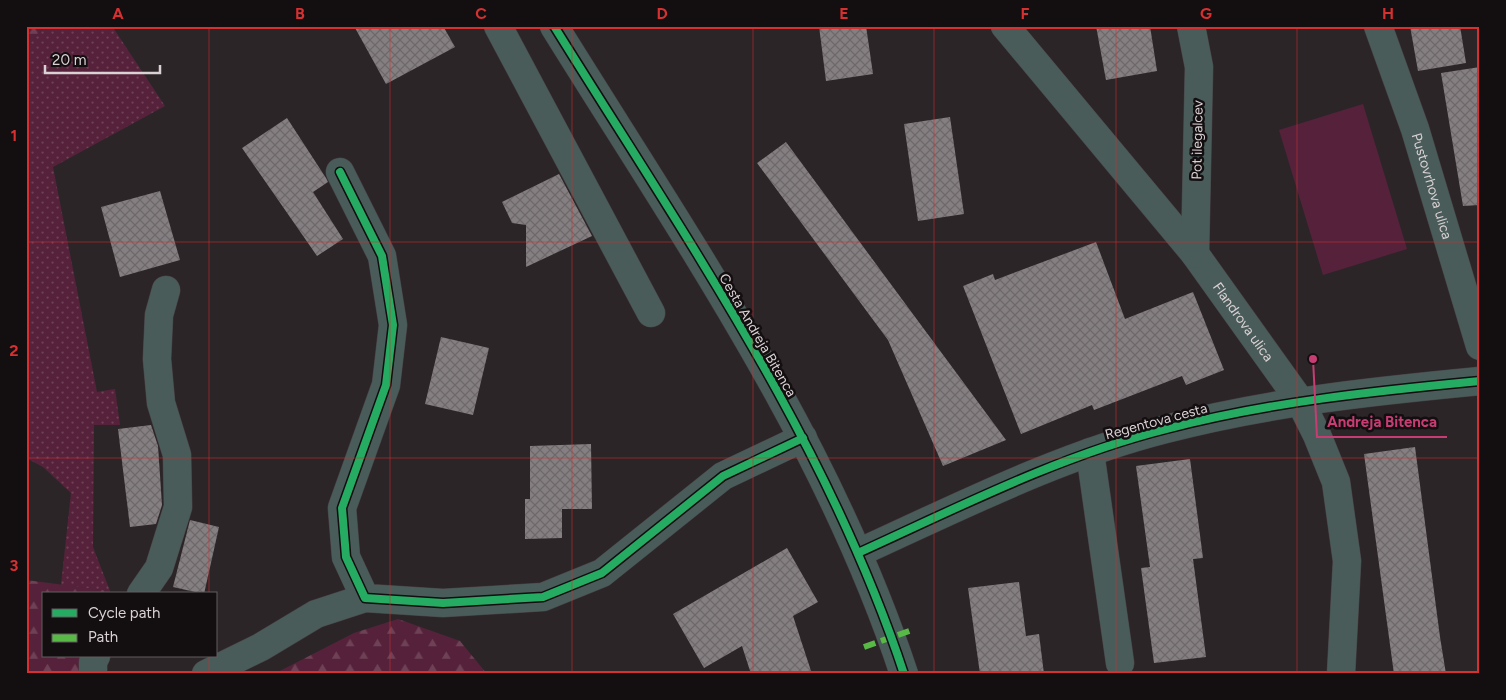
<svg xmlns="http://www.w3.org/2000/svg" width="1506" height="700" font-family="Figtree,sans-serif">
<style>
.grass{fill:url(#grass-dots)}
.forest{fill:url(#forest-firs)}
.garden{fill:#56223b}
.building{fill:url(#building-cross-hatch)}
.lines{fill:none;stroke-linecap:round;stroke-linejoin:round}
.minor-casing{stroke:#474144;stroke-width:29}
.minor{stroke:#4a5c5a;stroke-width:28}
.quiet{stroke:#58b947;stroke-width:6;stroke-dasharray:12 6;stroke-linecap:butt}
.cycleway-casing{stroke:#130e10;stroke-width:11}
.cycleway{stroke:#26ab63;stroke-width:8}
.grid{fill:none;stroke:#d63031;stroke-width:1;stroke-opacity:0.55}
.labels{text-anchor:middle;stroke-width:5;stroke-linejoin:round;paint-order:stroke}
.street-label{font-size:14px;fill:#dad1d4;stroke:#130e10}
.leader{fill:none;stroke:#c73d73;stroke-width:2}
.callout-dot{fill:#c73d73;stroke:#130e10;stroke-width:2}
.callout-label{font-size:15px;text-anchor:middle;font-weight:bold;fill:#c73d73;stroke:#130e10;stroke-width:5;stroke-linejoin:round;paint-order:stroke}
.neatline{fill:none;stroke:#d63031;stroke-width:2}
.grid-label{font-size:16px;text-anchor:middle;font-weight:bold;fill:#d63031}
</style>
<defs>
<pattern id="grass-dots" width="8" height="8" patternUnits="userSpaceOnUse" patternTransform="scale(1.25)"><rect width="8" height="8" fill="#56223b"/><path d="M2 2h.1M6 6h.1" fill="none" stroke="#6e4156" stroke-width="1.8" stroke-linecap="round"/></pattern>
<pattern id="forest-firs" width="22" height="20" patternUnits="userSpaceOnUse" patternTransform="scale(1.25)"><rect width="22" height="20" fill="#56223b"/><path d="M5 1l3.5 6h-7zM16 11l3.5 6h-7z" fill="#6e4156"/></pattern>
<pattern id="building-cross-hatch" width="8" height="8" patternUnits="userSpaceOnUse" patternTransform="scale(1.25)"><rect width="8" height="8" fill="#857f82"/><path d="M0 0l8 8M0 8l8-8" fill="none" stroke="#6d696b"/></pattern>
</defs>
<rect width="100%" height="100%" fill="#2c2528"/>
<path class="grass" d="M 46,26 L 112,26 L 165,106 L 53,167 L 97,392 L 115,389 L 120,425 L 94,425 L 93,547 L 110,591 L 61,585 L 71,493 L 43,467 L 26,458 L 26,47 Z"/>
<g class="forest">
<path d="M 26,26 L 46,26 L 26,47 Z"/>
<path d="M 26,580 L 110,591 L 110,594 L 44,594 L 44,656 L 92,656 L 76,674 L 26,674 Z"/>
<path d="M 398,619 L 460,641 L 487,674 L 274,674 L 354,633 Z"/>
</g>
<path class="garden" d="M 1363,104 L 1407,249 L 1323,275 L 1279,130 Z"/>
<g class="building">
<path d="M 354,26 L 443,26 L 455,47 L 386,84 Z"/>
<path d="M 819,26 L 866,26 L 873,74 L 826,81 Z"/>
<path d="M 1096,26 L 1150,26 L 1157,71 L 1106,80 Z"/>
<path d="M 1410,26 L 1460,26 L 1466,63 L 1418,71 Z"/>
<path d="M 1480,67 L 1480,205 L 1463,206 L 1441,73 Z"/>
<path d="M 950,117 L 964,214 L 918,221 L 904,124 Z"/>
<path d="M 287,118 L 326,178 L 328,182 L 313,192 L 343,239 L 317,256 L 242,148 Z"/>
<path d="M 786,142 L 921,325 L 1006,440 L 943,466 L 888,340 L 757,163 Z"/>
<path d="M 559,174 L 592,236 L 526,267 L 526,225 L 512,223 L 502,202 Z"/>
<path d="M 160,191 L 180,260 L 120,277 L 101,207 Z"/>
<path d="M 1096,242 L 1125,319 L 1193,292 L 1224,370 L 1186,385 L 1182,376 L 1094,410 L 1092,405 L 1021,434 L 963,286 L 993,274 L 995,280 Z"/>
<path d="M 441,337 L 489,348 L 473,415 L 425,404 Z"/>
<path d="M 151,425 L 158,446 L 162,505 L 156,524 L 130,527 L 118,429 Z"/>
<path d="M 591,444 L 592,509 L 562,509 L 562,538 L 525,539 L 525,499 L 530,499 L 530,446 Z"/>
<path d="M 1415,447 L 1440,637 L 1446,674 L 1394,674 L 1364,454 Z"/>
<path d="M 1190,459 L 1203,558 L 1193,559 L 1206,657 L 1154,663 L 1141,568 L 1150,567 L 1136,466 Z"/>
<path d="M 190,520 L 219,527 L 204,594 L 173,587 Z"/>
<path d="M 787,548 L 818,602 L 793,616 L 812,674 L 751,674 L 742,646 L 704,668 L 673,614 Z"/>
<path d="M 1019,582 L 1026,636 L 1039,634 L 1044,674 L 980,674 L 968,588 Z"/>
</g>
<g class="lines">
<defs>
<g id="minor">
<path d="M 498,26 L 651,313"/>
<path d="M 554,26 C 683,234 827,440 904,674"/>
<path id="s1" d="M 1005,26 L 1195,254 L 1300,401 L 1317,435 L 1336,482 L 1347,561 L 1341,674"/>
<path d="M 1191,26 L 1199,67 L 1195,254"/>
<path id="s2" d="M 1378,26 L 1415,129 L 1480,346"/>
<path d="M 340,172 L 382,256 L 393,325 L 386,385 L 342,508 L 346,557 L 365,598 L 443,603 L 543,597 L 602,573 L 723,476 L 803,438"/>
<path d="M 1090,452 L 1120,663"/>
<path d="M 858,553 C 959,507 1059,456 1166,429 C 1269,402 1375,391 1480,381"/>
<path d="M 141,594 L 159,568 L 178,507 L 177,455 L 161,403 L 157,359 L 159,315 L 166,290"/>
<path d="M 93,674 L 93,662 L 96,656"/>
<path d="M 206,674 L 261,647 L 316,614 L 365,598"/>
</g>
</defs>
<use href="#minor" class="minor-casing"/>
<use href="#minor" class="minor"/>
<path class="quiet" d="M 864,647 L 912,630"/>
<defs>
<g id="cycleway">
<path d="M 554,26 C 683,234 827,440 904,674"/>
<path d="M 340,172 L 382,256 L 393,325 L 386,385 L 342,508 L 346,557 L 365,598 L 443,603 L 543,597 L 602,573 L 723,476 L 803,438"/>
<path d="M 858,553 C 959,507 1059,456 1166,429 C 1269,402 1375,391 1480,381"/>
</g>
</defs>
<use href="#cycleway" class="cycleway-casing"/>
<use href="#cycleway" class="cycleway"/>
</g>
<path class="grid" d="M 209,26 L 209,594M 390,26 L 390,674M 572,26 L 572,674M 753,26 L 753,674M 934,26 L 934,674M 1116,26 L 1116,674M 1297,26 L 1297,674M 26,242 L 1480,242M 26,458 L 1480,458M 209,656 L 209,674"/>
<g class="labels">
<g class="street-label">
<text transform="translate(1197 140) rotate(-89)" y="5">Pot ilegalcev</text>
<text dy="5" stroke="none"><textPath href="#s2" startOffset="169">Pustovrhova ulica</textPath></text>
<text dy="5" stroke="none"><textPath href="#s1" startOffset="380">Flandrova ulica</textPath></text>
<text transform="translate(758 335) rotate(60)" y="5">Cesta Andreja Bitenca</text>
<text transform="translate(1156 421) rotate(-15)" y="5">Regentova cesta</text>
</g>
</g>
<path class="leader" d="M1313 359L1317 437H1447"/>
<circle class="callout-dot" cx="1313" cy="359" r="5"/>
<g class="callout-label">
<text x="1382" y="427">Andreja Bitenca</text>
</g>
<rect width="1506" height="700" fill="none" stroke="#130e10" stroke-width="55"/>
<rect x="42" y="592" width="175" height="65" fill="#130e10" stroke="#635c5e"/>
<rect x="52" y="609" width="25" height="8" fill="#26ab63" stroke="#635c5e"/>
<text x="88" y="618" font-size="15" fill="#dad1d4">Cycle path</text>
<rect x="52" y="634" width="25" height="8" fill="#58b947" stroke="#635c5e"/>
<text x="88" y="642" font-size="15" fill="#dad1d4">Path</text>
<path d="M45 65v8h115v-8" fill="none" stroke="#dad1d4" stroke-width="2.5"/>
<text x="52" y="65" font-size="15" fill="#dad1d4" stroke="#130e10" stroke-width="4" paint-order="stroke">20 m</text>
<rect x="28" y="28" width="1450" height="644" class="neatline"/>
<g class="grid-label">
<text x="118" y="19">A</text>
<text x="300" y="19">B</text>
<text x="481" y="19">C</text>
<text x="662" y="19">D</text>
<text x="844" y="19">E</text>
<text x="1025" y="19">F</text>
<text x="1206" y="19">G</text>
<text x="1388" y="19">H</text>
<text x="14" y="141">1</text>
<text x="14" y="356">2</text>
<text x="14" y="571">3</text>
</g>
</svg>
